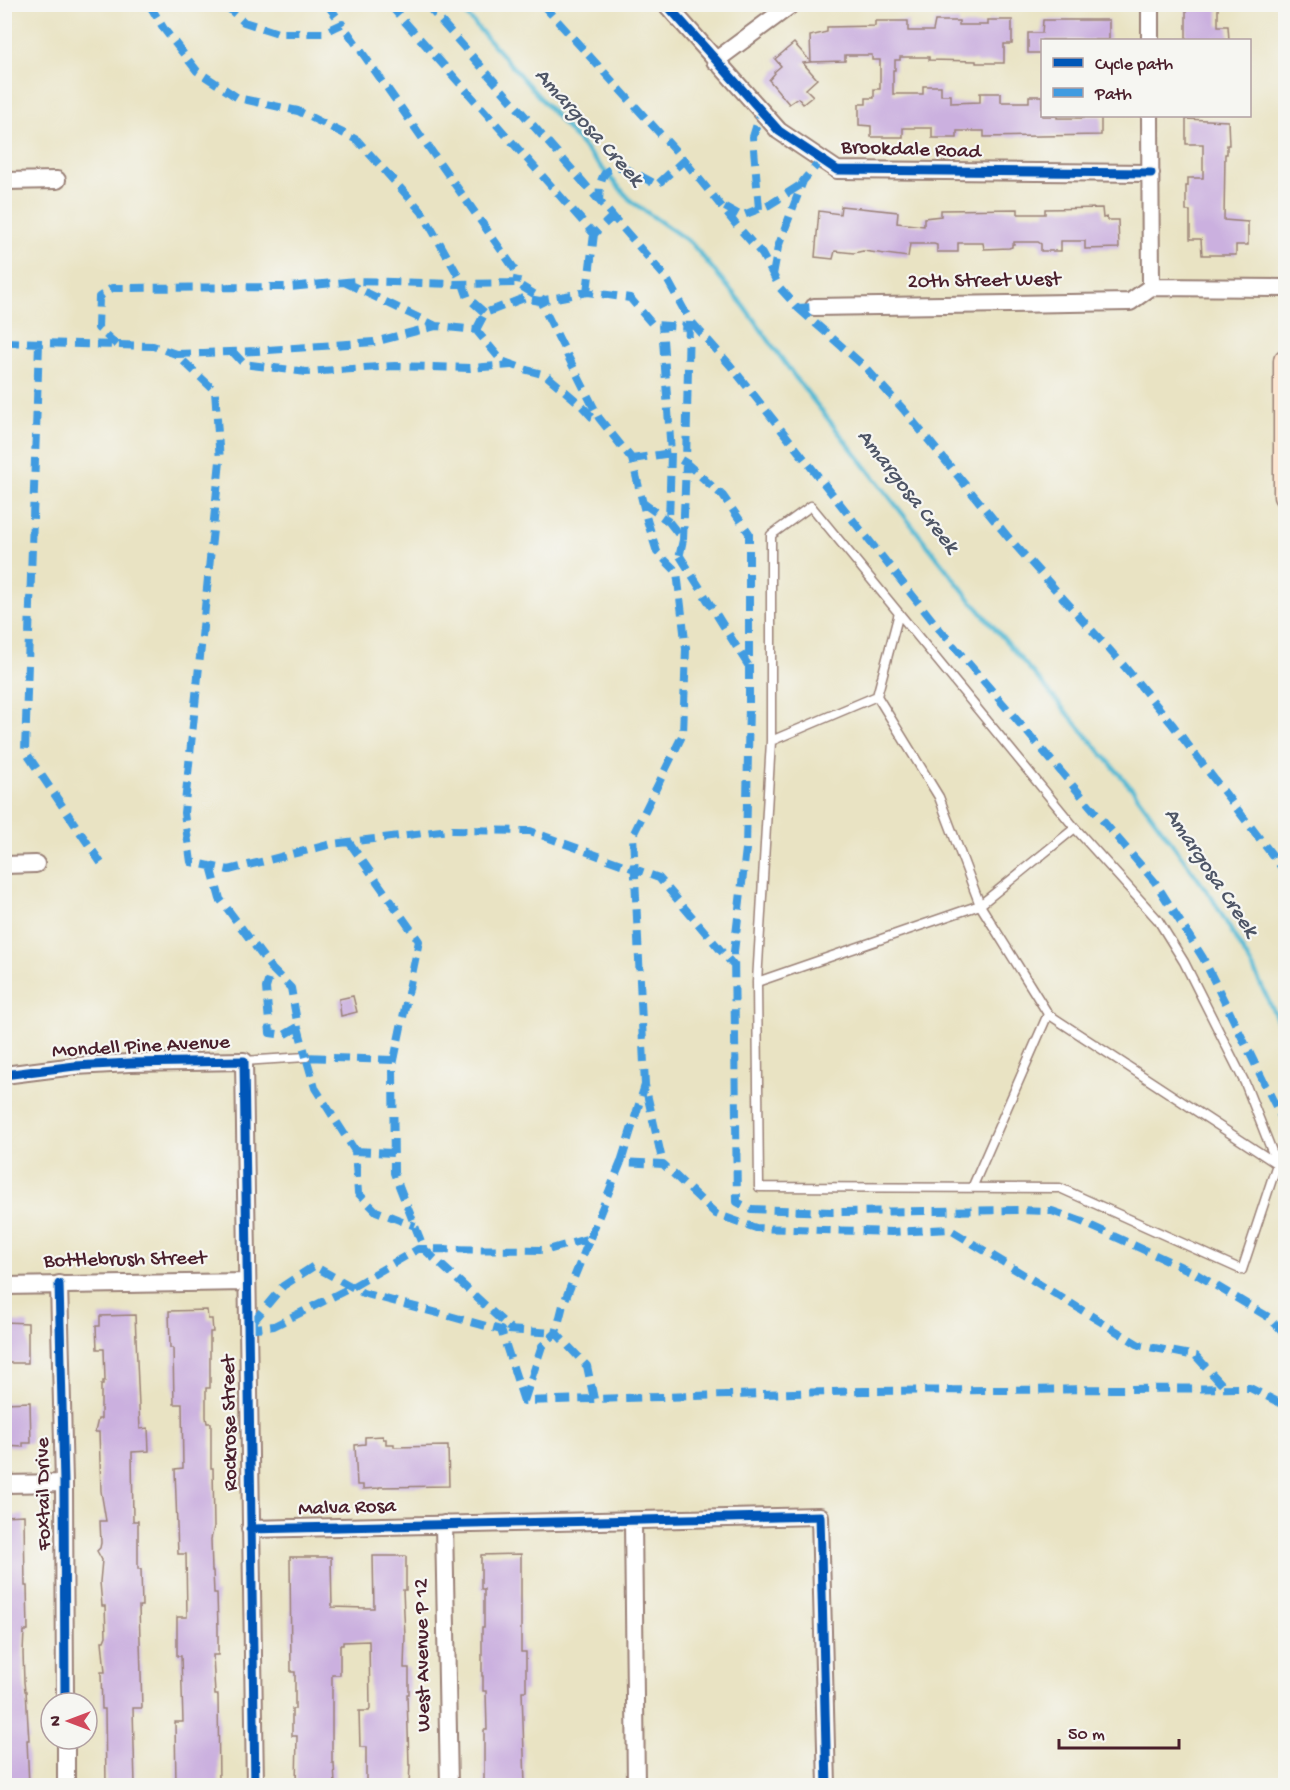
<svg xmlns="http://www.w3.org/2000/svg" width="1290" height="1790" viewBox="0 0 1290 1790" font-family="'Gochi Hand',sans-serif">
	<rect width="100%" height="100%" fill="#f6f6f2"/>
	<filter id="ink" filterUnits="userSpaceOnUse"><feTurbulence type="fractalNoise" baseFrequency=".0167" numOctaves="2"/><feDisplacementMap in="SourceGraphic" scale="12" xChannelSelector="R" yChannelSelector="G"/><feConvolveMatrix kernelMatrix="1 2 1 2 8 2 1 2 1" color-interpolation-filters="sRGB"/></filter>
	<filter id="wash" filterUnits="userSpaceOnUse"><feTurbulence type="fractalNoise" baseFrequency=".008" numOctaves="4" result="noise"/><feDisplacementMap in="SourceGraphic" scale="24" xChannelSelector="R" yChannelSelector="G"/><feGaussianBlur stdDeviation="1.35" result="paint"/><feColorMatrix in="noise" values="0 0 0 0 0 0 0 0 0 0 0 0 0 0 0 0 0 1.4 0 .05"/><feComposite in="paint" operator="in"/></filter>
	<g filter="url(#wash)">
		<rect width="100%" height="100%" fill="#e9e3c3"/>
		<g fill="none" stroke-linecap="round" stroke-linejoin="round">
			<path stroke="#56bad4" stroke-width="4.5" d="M457 4 632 202 691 243 744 306 795 377 969 598 1133 790 1212 898 1253 968 1286 1038"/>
		</g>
		<g id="blocks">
			<path fill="#cbb0df" d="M1186 4H1218V26H1228L1229 40H1186Z
				M988 20H1012V44H1004V63H976V61L929 60V57H900V60H895V70H893V94H923V86H941V95H951V103L980 102V93H1001V102H1029V96H1042V116H1057V118H1083V116H1101V135L984 137V131H957V138H932V128H903V137H871V126L859 125V104H866V98H874V89H880V60H872V55H845V61L811 62 810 36 827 32V27L875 26V21H908V31H933L935 21H959V25H988Z
				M1043 20H1109V40H1042V53H1028V33H1042Z
				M794 43 811 62 803 63 817 79 806 89 813 96 803 104 798 98 789 104 769 80 775 73 774 72 781 66 775 59Z
				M1186 119 1228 121 1229 145H1227V154H1225L1224 220 1248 222V245H1236V255H1202L1201 239H1190V211H1186V186H1188V178H1203V144H1186Z
				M841 206 898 212 897 223 924 226V218L941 216V210L1018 209V214H1045V209L1102 208 1103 218 1107 217V220H1118L1119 248 1085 249V241H1061V251H1041V244L1038 242H1014V244H1012V247L1009 248 984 249 983 243H958V252H937V245L934 244H910L908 257 863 251 854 253 835 251 833 259 815 257 819 211 840 214Z
				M353 996 357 1012 341 1016 339 999Z
				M207 1310 208 1319H212L213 1332H210V1388H206V1417L207 1423H211V1468H213L214 1527 211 1539 212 1571H213L214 1593H217L218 1628V1655H213L215 1695H218L219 1785H176L175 1722H183L181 1656H177V1617H187L186 1554H178L175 1469 183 1468 182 1404H174L173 1348H170L169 1311Z
				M135 1315 140 1429 148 1428 149 1451 132 1452 133 1521H138V1569H141L142 1606H139L142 1708H133L135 1785H106L105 1709H102L101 1672H105L102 1641H104L106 1636 105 1606H102L100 1582 102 1560 97 1551 100 1548 101 1543 100 1521H106L101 1491 99 1432H95L98 1419H101V1385H103V1381H105L104 1349H97L96 1326H100V1316Z
				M4 1322 28 1323V1363H4Z
				M30 1402 31 1443H23V1447L4 1446V1403Z
				M383 1436V1439H386V1444H394V1447L448 1446 449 1486 379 1487V1488L363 1489V1485H357L355 1445 365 1444V1437Z
				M24 1515 25 1586H27L28 1631H24L23 1653 24 1682 25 1691H26L28 1725 29 1740H27L29 1785H4V1516Z
				M521 1554V1652H526V1691H522L525 1785H484V1730H487L486 1691H483V1676H482V1627H484V1589H481V1555Z
				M373 1556H406V1590H403L405 1636 404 1668H409V1694H407L409 1765H410L409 1785H366V1747H360L359 1711H369L370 1709 369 1641 343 1642V1645H340V1675H332V1763H334L335 1785H296L297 1736H292V1709H295V1672H291L290 1557H331L332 1607 365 1608H374Z"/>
		</g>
	</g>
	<g filter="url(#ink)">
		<use href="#blocks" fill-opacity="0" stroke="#9a8177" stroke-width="1.5"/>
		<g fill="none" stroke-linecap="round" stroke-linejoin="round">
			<defs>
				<path id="lane" d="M771 741 757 982 759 1187 1060 1188 1242 1270 1277 1164 1048 1014 980 905 939 797 877 696
					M1075 828 1158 920 1184 962 1245 1083 1277 1164
					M757 982 980 905 1075 828 811 506 771 535V741L877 696 899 613
					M244 1061 306 1057
					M972 1188 1048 1014"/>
				<path id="street" d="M666 4 779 131 837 170 1151 173
					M1150 4V40
					M715 61 792 4
					M1150 116 1151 287
					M4 181 57 180
					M1151 287 1286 288
					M814 307 1130 302 1151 287
					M4 865 36 864
					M4 1075 75 1066 130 1063 244 1061 255 1786
					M59 1284 64 1483 65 1703
					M4 1286 246 1282
					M4 1484 64 1483
					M633 1521 636 1786
					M444 1524 449 1786
					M250 1529 820 1516 827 1786
					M66 1739V1786"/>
				<path id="secondary" d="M1286 361V496"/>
			</defs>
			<use href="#lane" stroke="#9a8177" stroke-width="11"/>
			<use href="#street" stroke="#9a8177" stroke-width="20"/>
			<use href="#secondary" stroke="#9a8177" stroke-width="27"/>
			<use href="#lane" stroke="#fff" stroke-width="8"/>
			<use href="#street" stroke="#fff" stroke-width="16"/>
			<use href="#secondary" stroke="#fce5d0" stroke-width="24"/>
			<path stroke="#409be1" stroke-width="8" stroke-dasharray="15 8" stroke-linecap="butt" d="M149 4 164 29 197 71 238 98 298 111 357 140 422 212 463 284 468 298 485 313
				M224 4 244 22 278 33H323L342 24 518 274 516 283
				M327 4 342 24
				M389 4 594 234 613 216
				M426 4 583 182 667 279 689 319
				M542 4 684 160 657 185C641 177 610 153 601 181 599 187 600 194 599 200
				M684 160 738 227 762 254 780 288 798 308 814 307
				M725 207 741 216 769 205 802 184
				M759 209 753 137 761 111
				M773 275 778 247 803 181 821 160
				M344 282 436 326
				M587 292 594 234
				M798 308 864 366 903 409 1008 537 1124 666 1172 724 1286 873
				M476 330 485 313 524 298 540 301
				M4 342 153 346 176 354 215 391 220 461 184 813 191 862 229 870 332 844 449 830 530 831 659 878 734 966
				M39 343 25 751 101 863
				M117 345 98 328 99 297 112 288 289 287 357 281 454 284 516 283 544 300
				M232 351 244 364 306 372 395 366 470 368 511 365
				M176 354 256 351 374 342 436 326 476 330 502 361 527 370 546 375 580 404 592 417 597 418
				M671 453 669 522 683 540 678 562
				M632 459 671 453 662 325
				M681 460 686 463 683 540
				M643 503 669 522
				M680 556 748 665
				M349 842 419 941 393 1065 394 1173 424 1249 513 1331
				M211 866 220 899 272 969
				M298 1027 284 1035 270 1033 266 988 272 969 291 988 298 1027 306 1057
				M394 1060 306 1057 315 1088 355 1151 358 1193 376 1211 415 1226
				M645 1085 633 835 683 734 686 649 677 572 657 552 647 520 632 459 599 418 540 301 587 292 630 298 653 325 689 327
				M1286 1127 1203 958 1155 882 940 630 730 365 689 319 686 463 723 496 749 533V705L746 849 734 952 737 1202 751 1209 832 1212 1018 1210 1052 1211 1080 1221 1193 1272 1270 1318 1286 1335
				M355 1151 394 1153
				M621 1162 645 1085 663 1164
				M590 1238 621 1162 663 1164 716 1214 756 1228 892 1232 949 1229 1139 1345 1196 1356 1226 1389
				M508 1330 556 1333
				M594 1399 587 1366 556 1333 563 1305 590 1238 548 1250 418 1249 352 1287 274 1326 247 1329 283 1286 314 1266 363 1293 501 1330 524 1401 864 1391 1250 1388 1286 1406
				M524 1401 542 1346 556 1333"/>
			<defs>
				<path id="cycleway" d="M666 4 779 131 837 170 1151 173
					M4 1075 75 1066 130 1063 244 1061 255 1786
					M59 1284 64 1483 65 1703
					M250 1529 820 1516 827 1786"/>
			</defs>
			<use href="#cycleway" stroke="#f6f6f2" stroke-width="13"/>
			<use href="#cycleway" stroke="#0057b8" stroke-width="9"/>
		</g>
	</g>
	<g text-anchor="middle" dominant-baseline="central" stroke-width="4.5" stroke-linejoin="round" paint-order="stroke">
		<g font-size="21" fill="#4a1f2b" stroke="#f6f6f2">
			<text transform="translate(911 151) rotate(2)">Brookdale Road</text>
			<text transform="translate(984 282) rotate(-1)">20th Street West</text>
			<text transform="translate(141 1048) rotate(-3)">Mondell Pine Avenue</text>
			<text transform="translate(125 1261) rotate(-1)">Bottlebrush Street</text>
			<text transform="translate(231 1423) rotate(-91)">Rockrose Street</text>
			<text transform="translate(45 1494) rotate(-91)">Foxtail Drive</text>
			<text transform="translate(347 1509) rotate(-2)">Malva Rosa</text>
			<text transform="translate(424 1655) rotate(-91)">West Avenue P 12</text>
		</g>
		<g font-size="22" font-style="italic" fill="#4e5566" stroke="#f6f6f2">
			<text transform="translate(588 128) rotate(48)">Amargosa Creek</text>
			<text transform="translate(907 492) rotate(52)">Amargosa Creek</text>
			<text transform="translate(1210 873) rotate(56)">Amargosa Creek</text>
		</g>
	</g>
	<rect width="1290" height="1790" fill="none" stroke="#f6f6f2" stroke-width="24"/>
	<rect x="1041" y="39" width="210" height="78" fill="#f6f6f2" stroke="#b1a0a2" stroke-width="1.5"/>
	<rect x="1053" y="58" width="30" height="9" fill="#0057b8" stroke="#b1a0a2" stroke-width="1.5"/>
	<text x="1095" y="69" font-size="18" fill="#4a1f2b">Cycle path</text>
	<rect x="1053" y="88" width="30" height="9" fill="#409be1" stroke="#b1a0a2" stroke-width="1.5"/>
	<text x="1095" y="99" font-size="18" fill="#4a1f2b">Path</text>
	<g transform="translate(69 1721) rotate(270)"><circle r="28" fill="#f6f6f2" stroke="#b1a0a2" stroke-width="1.5"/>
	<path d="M0-4.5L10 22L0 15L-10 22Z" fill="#d1495b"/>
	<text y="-9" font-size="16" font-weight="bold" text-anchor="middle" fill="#4a1f2b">N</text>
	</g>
	<path d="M1059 1739v9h120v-9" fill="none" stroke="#4a1f2b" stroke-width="3"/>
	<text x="1068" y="1739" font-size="18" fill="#4a1f2b" stroke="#f6f6f2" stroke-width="4.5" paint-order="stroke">50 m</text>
</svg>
